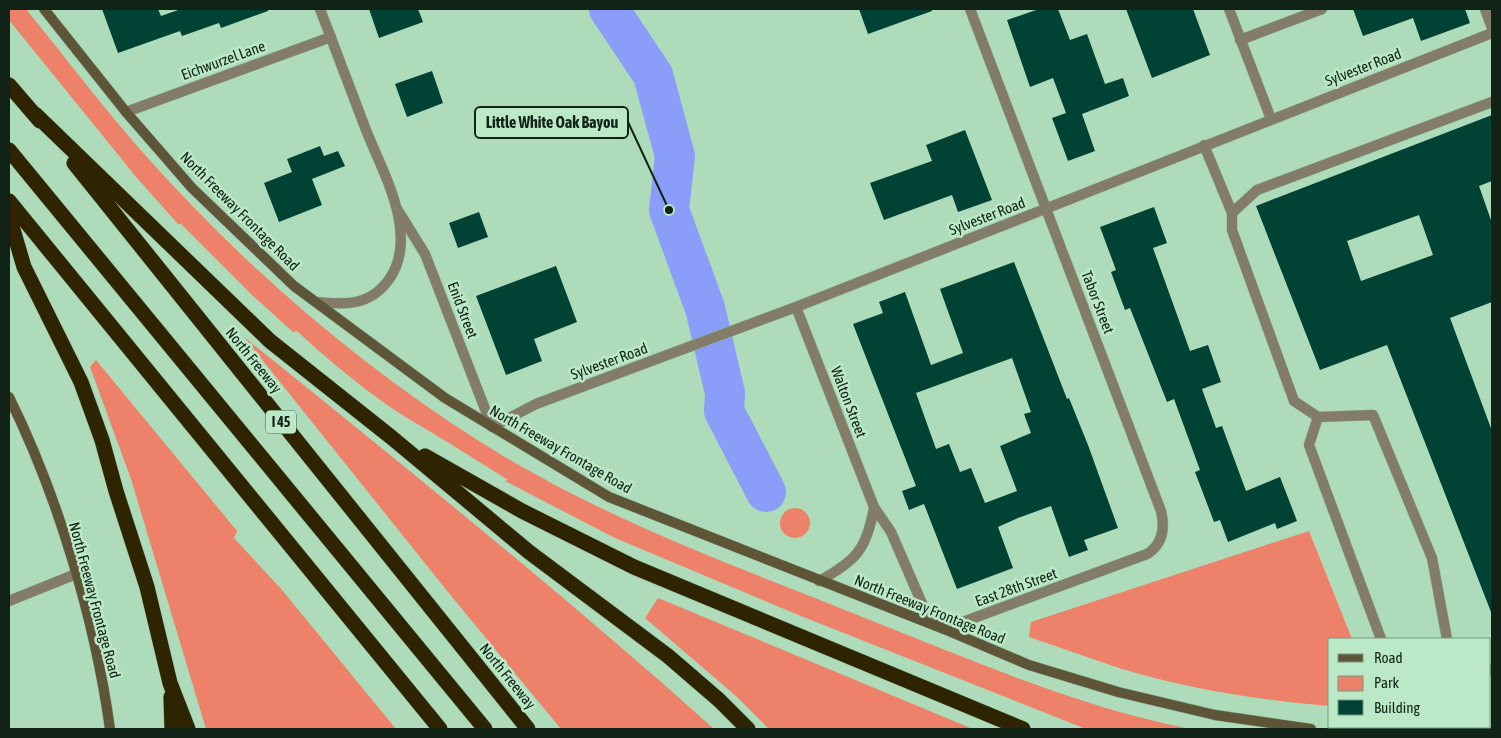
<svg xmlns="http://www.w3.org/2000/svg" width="1501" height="738" viewBox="0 0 1501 738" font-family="'Asap Condensed',sans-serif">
	<rect width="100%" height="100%" fill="#aedbba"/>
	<path fill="#ee816a" d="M9 9H26C66 58 104 109 146 156 244 266 357 364 482 443 601 518 735 566 865 618 972 660 1078 707 1191 729H1086L801 616 615 538 505 481 508 480C477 460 446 441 414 422 376 400 329 361 297 331L293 332 252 295 181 224H178L137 178 9 20Z
		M244 337C403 465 562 593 714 729H561L448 592Z
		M96 360 237 531 234 538 282 590 396 729H206L131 479 90 367Z
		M780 523a15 15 0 1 1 30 0a15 15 0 1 1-30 0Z
		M1309 531 1352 639H1330V706C1259 700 1187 689 1119 668 1089 658 1059 647 1029 637L1031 622Z
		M658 598 973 729H769L736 696 645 618Z"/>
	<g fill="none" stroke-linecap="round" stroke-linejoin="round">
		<path stroke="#8a9ef9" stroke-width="40" d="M609 9 653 75 675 156 669 210 705 308 725 393 724 411 766 492"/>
	</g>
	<path fill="#004335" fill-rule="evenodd" d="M102 9H158L161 16 181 9H268V11L221 28 219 23 182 36 180 31 118 53Z
		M369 9H418L423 22 379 38Z
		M859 9H932V11L868 34Z
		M1039 9H1058L1070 40 1087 34 1105 84 1123 78 1129 96 1082 114 1095 151 1068 161 1052 118 1066 113 1053 78 1030 87 1007 20Z
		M1126 9H1193L1210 55 1152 78Z
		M1353 9H1465L1470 23 1421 41 1413 18 1363 36Z
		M432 71 443 103 407 117 395 84Z
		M1492 115V181L1479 186 1492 223V302L1450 318 1492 431 1491 612 1387 345 1320 370 1256 206ZM1419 215 1433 255 1361 281 1347 241Z
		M965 130 992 200 958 212 952 195 884 220 870 183 932 161 926 145Z
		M320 146 324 156 338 151 345 166 312 179 322 205 279 222 264 183 292 172 287 159Z
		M1154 207 1167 243 1153 248 1190 351 1208 345 1221 382 1202 389 1216 428 1222 426 1246 491 1280 477 1297 521 1277 529 1275 523 1228 542 1220 520 1214 522 1195 472 1200 470 1174 399 1167 402 1130 308 1125 310 1111 272 1116 270 1100 227Z
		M479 212 488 237 458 248 449 223Z
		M1014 262 1067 399 1069 398 1088 445 1118 528 1084 540 1088 550 1069 557 1051 506 1018 518 998 527 1013 568 957 589 924 504 909 510 902 491 916 486 853 324 883 313 879 302 905 292 931 365 963 353 940 289ZM1012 358 1031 412 1024 414 1031 433 1000 446 1017 491 985 503 971 468 960 472 949 444 936 449 916 393Z
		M556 266 577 322 534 339 542 361 506 375 476 296Z"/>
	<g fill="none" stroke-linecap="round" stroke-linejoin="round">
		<defs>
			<path id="service" d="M1485 9 1492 28
				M1240 40 1322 9
				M1204 145 1232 213
				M1318 417 1309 445 1381 639
				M1447 639 1432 558 1373 415 1318 417 1294 401 1232 230V213L1257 190 1492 102
				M1490 669 1492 670
				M1472 727 1474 729
				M1404 729 1407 727"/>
			<path id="minor" d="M1229 9 1271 119
				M126 112 331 37
				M397 209 425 254 492 427 536 404 796 307 1492 33
				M316 302C346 305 371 306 390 278 419 234 383 173 366 130 351 90 335 49 320 9
				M796 307 874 507 891 532 924 608 944 629 1147 554C1163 544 1165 528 1161 511L970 9
				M819 581C856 561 867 549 874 507
				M9 601 76 574"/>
			<path id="secondary" d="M44 9 126 112 192 188 294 286 445 398 609 497 944 629 1029 665 1118 692 1215 715 1311 729
				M9 397C58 496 95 620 110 729"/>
			<path id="motorway" d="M9 85 40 121
				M35 114 270 341 391 437 529 552 668 656 719 700 748 729
				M9 150 485 729
				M74 163 528 729
				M9 201 440 729
				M9 216 24 267 81 382 102 440 116 491 147 587 170 683 188 729
				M425 456 522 511 634 567 1023 729
				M171 697 172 729"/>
		</defs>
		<use href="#service" stroke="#8fb699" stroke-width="11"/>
		<use href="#minor" stroke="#8fb699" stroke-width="11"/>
		<use href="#secondary" stroke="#8fb699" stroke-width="11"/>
		<use href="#motorway" stroke="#8fb699" stroke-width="16"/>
		<use href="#service" stroke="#827c69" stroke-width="10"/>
		<use href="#minor" stroke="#827c69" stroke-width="10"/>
		<use href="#secondary" stroke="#5e5539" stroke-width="10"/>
		<use href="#motorway" stroke="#2e2401" stroke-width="15"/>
	</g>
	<g text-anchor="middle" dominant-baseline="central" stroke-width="5" stroke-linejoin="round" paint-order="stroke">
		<rect fill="#bbe8c6" stroke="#445d4b" stroke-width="1" x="266" y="410.5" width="30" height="23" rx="4"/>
		<g font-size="14" font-weight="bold" fill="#112216">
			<text x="281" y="422">I 45</text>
		</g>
		<g font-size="15" fill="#112216" stroke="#bbe8c6">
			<text transform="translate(223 60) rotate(-20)">Eichwurzel Lane</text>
			<text transform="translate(1363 67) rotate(-21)">Sylvester Road</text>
			<text transform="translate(240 211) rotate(45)">North Freeway Frontage Road</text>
			<text transform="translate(987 216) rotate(-21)">Sylvester Road</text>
			<text transform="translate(1098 302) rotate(69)">Tabor Street</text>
			<text transform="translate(463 310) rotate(69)">Enid Street</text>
			<text transform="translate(254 360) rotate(51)">North Freeway</text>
			<text transform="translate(609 361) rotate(-20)">Sylvester Road</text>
			<text transform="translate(849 402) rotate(69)">Walton Street</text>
			<text transform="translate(561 449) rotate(30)">North Freeway Frontage Road</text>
			<text transform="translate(1016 587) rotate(-20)">East 28th Street</text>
			<text transform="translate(95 600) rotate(75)">North Freeway Frontage Road</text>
			<text transform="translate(930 609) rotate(22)">North Freeway Frontage Road</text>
			<text transform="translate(508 676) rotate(51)">North Freeway</text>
		</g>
	</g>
	<path fill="none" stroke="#112216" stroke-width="2" d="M669 210L628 122"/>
	<circle fill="#112216" stroke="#bbe8c6" stroke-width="2" cx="669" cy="210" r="5"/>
	<rect fill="#bbe8c6" stroke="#112216" stroke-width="2" x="475" y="107" width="153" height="31" rx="5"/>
	<g font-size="16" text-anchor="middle" font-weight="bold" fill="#112216">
		<text x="552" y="128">Little White Oak Bayou</text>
	</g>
	<rect width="1501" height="738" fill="none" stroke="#112216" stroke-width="20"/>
	<rect x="1328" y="638" width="162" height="90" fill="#bbe8c6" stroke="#779980"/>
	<rect x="1338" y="654" width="25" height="8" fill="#5e5539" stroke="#779980"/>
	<text x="1374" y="663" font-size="15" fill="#112216">Road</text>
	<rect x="1338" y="676" width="25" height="15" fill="#ee816a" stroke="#779980"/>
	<text x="1374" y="688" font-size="15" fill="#112216">Park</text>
	<rect x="1338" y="700" width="25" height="15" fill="#004335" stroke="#779980"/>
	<text x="1374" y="713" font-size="15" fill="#112216">Building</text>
</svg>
